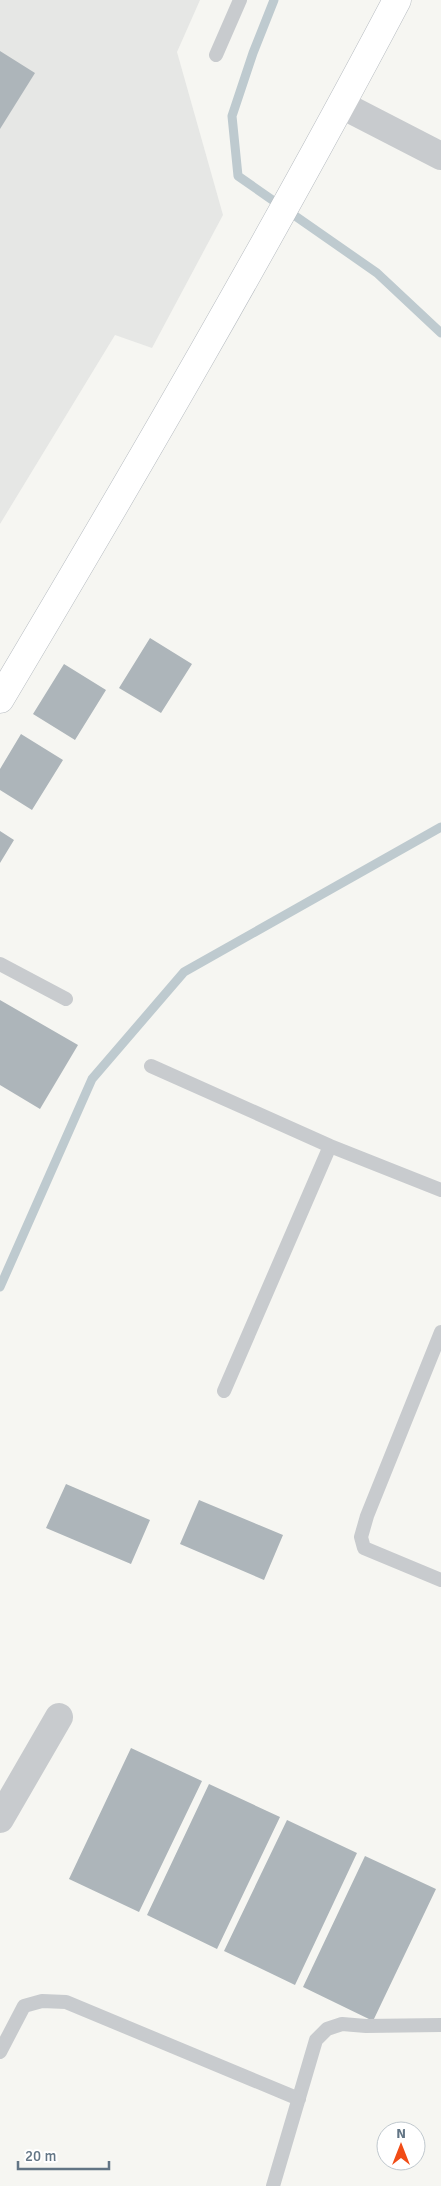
<svg xmlns="http://www.w3.org/2000/svg" width="441" height="2186" viewBox="0 0 441 2186" font-family="Signika,sans-serif">
	<rect width="100%" height="100%" fill="#f6f6f2"/>
	<path fill="#e6e7e5" d="M0 0H200L177 52 223 215 152 348 115 335 0 524Z"/>
	<g fill="none" stroke-linecap="round" stroke-linejoin="round">
		<path stroke="#becacf" stroke-width="9" d="M274 0 253 53 232 116 238 176 377 273 441 333
			M0 1287 92 1079 184 972 441 827"/>
	</g>
	<path fill="#adb5ba" d="M0 51 35 73 0 129Z
		M150 638 192 664 161 713 119 688Z
		M64 664 106 690 75 740 33 714Z
		M21 734 63 760 32 810 0 790V769Z
		M0 831 14 840 0 863Z
		M0 1000 78 1045 40 1109 0 1085Z
		M66 1484 150 1520 131 1564 46 1528Z
		M199 1500 283 1535 264 1580 180 1544Z
		M131 1748 202 1781 139 1912 69 1879Z
		M209 1784 280 1817 217 1949 147 1915Z
		M287 1820 357 1853 295 1985 224 1951Z
		M365 1856 436 1889 373 2021 303 1987Z"/>
	<g fill="none" stroke-linecap="round" stroke-linejoin="round">
		<defs>
			<path id="secondary" d="M0 699C137 469 272 237 397 0"/>
		</defs>
		<use href="#secondary" stroke="#b7bcc1" stroke-width="29"/>
		<path stroke="#c8cbce" stroke-width="14" d="M216 55 240 0
			M0 964 66 999
			M151 1066 330 1146 441 1190
			M441 1332 367 1516 361 1537 364 1548 441 1580
			M224 1391 330 1146
			M0 2052 24 2006 42 2001 66 2002 299 2099
			M273 2186 316 2040 327 2029 342 2024 366 2026 441 2025"/>
		<path stroke="#c8cbce" stroke-width="28" d="M342 105 441 156
			M0 1819 59 1717"/>
		<use href="#secondary" stroke="#fff" stroke-width="28"/>
	</g>
	<g transform="translate(401 2146)"><circle r="24" fill="#ffffff" stroke="#c0c8ce"/>
	<path d="M0-4L9 19L0 12L-9 19Z" fill="#f14c16"/>
	<text y="-8" font-size="14" font-weight="bold" text-anchor="middle" fill="#627585">N</text>
	</g>
	<path d="M18 2161v8h91v-8" fill="none" stroke="#627585" stroke-width="2.5"/>
	<text x="25" y="2161" font-size="15" fill="#627585" stroke="#ffffff" stroke-width="4" paint-order="stroke">20 m</text>
</svg>
